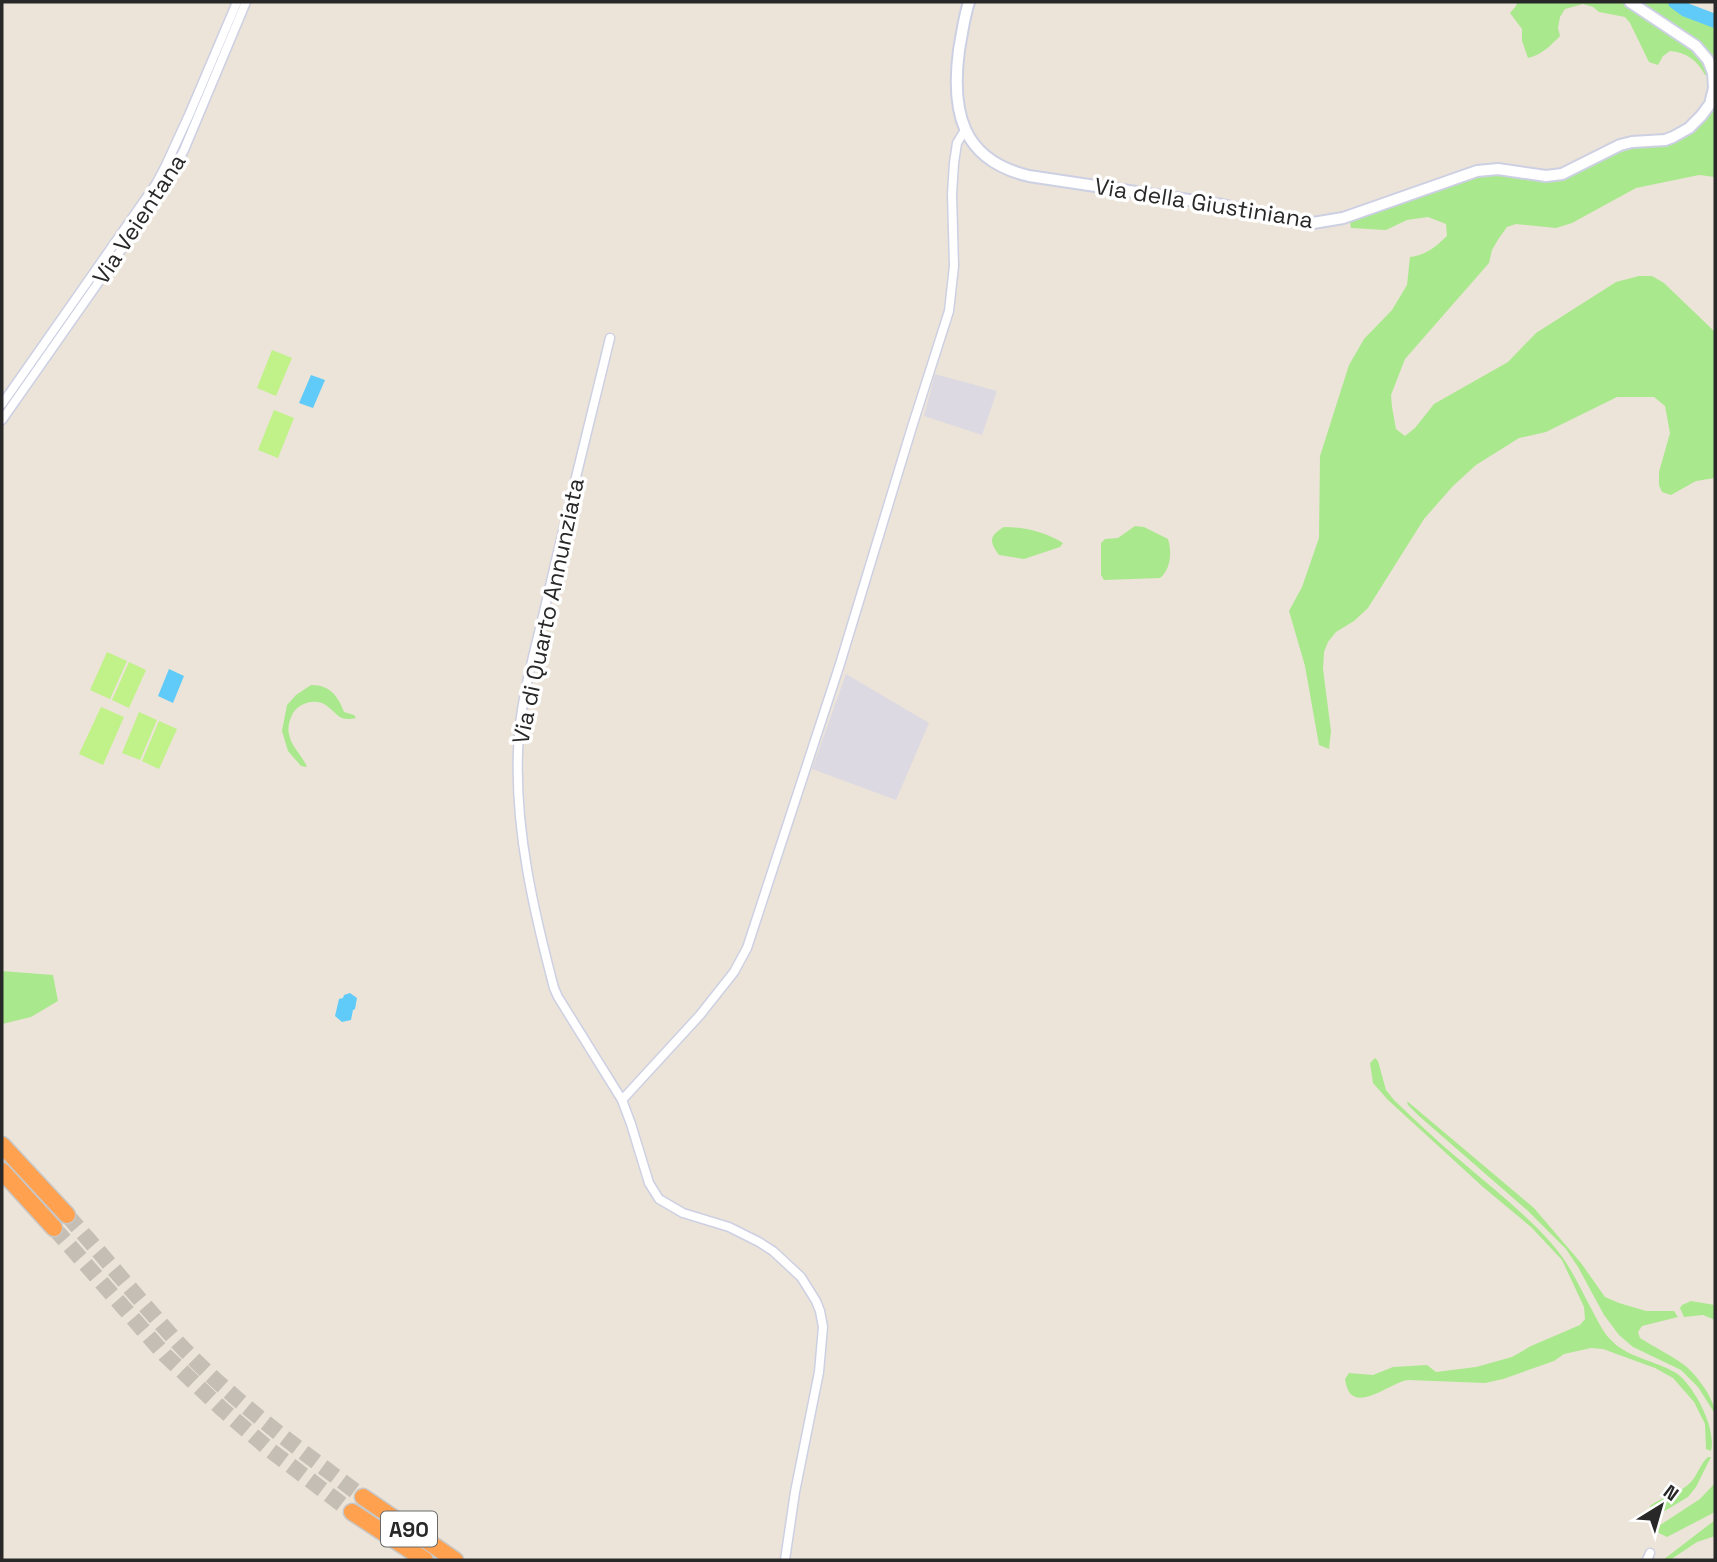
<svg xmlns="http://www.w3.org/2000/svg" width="1717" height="1562" viewBox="0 0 1717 1562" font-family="'Space Grotesk',sans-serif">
	<rect width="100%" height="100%" fill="#ece4d8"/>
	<path fill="#dcd9e3" d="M935 374 997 391 982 435 924 416Z
		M846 674 929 723 896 800 812 769Z"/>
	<path fill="#aae88e" d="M1517 2H1626L1701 52 1709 75H1705C1698 61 1686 52 1670 51L1663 56 1658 65 1649 62 1630 23 1625 17 1599 12 1593 7 1583 4 1565 9 1560 17 1558 28 1560 36C1551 45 1542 55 1528 58L1522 41V29L1510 13 1516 6Z
		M1637 2H1669L1681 12 1694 14 1702 13 1715 18V57L1688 36Z
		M1715 105V177L1699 175 1636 188 1572 223 1556 228 1516 224 1507 227 1499 238 1492 250 1489 263 1405 359 1391 395 1392 407 1396 429 1405 436 1415 428 1434 404 1508 362 1536 333 1616 282 1639 276H1652L1664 283 1715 332V478L1696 481 1671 495 1662 492 1659 485V472L1670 433 1665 406 1654 397H1617L1546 432 1519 438 1476 465 1453 486 1424 519 1368 608 1354 621 1336 632 1328 642 1324 652 1323 669 1331 731 1329 749 1319 745 1305 666 1289 611 1302 587 1319 538 1320 456 1349 365 1364 339 1392 310 1407 285 1410 257C1428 254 1434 248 1447 236L1446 224 1428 217 1407 220 1386 230 1351 228 1350 222 1482 174 1508 173 1543 181 1560 180 1621 152 1635 148 1661 145 1681 140 1695 132 1709 115Z
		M1135 526 1144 527 1168 539C1172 552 1171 569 1160 578L1104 580 1101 575V543L1105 539 1118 538Z
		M1004 527C1024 527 1045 532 1063 543L1060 547 1024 559 999 555C989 541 989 536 1004 527Z
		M311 685C330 685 338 696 344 712L354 715 356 718C339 722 338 714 327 706 317 698 300 702 293 713 290 719 287 727 289 734 291 747 303 756 307 767L301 766 288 751 282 731 287 705 296 695Z
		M2 971 53 975 58 1001 31 1017 2 1024Z
		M1375 1058 1378 1061 1386 1090 1394 1100C1416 1121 1438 1142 1461 1161 1492 1188 1525 1213 1552 1244 1570 1264 1580 1288 1593 1312 1598 1321 1603 1332 1610 1339 1627 1358 1655 1360 1676 1373 1694 1385 1717 1429 1711 1451L1706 1449 1705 1424 1694 1402 1673 1378 1655 1368 1603 1349 1591 1348 1564 1354 1554 1361 1503 1379 1485 1383 1408 1380C1388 1383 1350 1419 1345 1379L1349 1373 1373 1375 1393 1367 1427 1365 1436 1372 1476 1367 1512 1357 1531 1346 1580 1325 1585 1319 1584 1307 1562 1260 1531 1227 1483 1187 1388 1100 1373 1083 1370 1063Z
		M1407 1101 1534 1208 1581 1263 1605 1297 1619 1303 1646 1311H1674L1678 1317 1642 1326 1638 1332 1640 1338C1654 1347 1669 1354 1683 1364 1695 1373 1715 1398 1715 1414L1698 1387 1681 1370 1633 1347 1619 1335 1604 1315 1578 1267 1566 1249 1527 1210 1419 1116 1408 1105Z
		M1691 1301 1715 1305V1320L1703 1315 1684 1317 1680 1308 1682 1305Z
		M1708 1457H1711L1696 1487 1688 1497 1663 1512 1656 1513 1651 1510 1650 1506C1663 1496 1681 1493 1691 1482 1698 1474 1700 1464 1708 1457Z
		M1715 1483V1512L1667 1537 1659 1533 1657 1527 1700 1499Z
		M1715 1520V1536L1697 1542 1670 1560H1663Z"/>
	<path fill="#c1f189" d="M272 350 292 358 276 396 257 388Z
		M274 410 294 418 278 458 258 450Z
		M107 652 127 661 110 699 90 690Z
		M129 662 146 670 129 708 112 700Z
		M101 707 124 717 103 765 79 754Z
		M139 712 157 720 140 760 122 753Z
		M159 721 177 729 159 769 142 761Z"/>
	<path fill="#60cbf9" d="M311 375 325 380 313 408 299 403Z
		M169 669 184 676 173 703 158 696Z
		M350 993 357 998 355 1009 353 1010 351 1020 342 1022 335 1016 339 999 343 998 344 995Z"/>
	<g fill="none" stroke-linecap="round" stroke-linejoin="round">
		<path stroke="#60cbf9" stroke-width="14" d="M1675 2 1686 10 1715 21"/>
		<path stroke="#c5beb5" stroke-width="16" stroke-dasharray="16 8" stroke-linecap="butt" d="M67 1215C105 1258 141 1302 179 1344 234 1402 299 1449 363 1497
			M54 1228 165 1355 222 1409 270 1450 352 1512"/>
		<defs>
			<path id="minor" d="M610 338C588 429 565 520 544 612 533 658 519 705 518 752 515 831 534 912 554 988L558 997 622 1100 631 1124 649 1183 659 1199 683 1213 729 1227 759 1242 773 1251 801 1277 816 1301 820 1311 823 1327 819 1372 795 1492 785 1560
				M2 404 156 184 166 165 189 115 237 2
				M2 420 163 190 184 150 246 2
				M622 1100 700 1015 734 972 747 948 840 664 912 427 949 311 954 266 952 194 954 163 957 143 965 130
				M1647 1560 1650 1553"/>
			<path id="tertiary" d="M969 2C964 17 962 34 959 50 951 111 961 160 1029 176L1222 205 1295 221 1313 223 1343 218 1477 171 1498 169 1546 176 1562 174 1620 145 1632 142 1665 140 1673 137 1689 128 1701 116 1710 104 1714 88 1713 73 1708 60 1696 46 1630 2"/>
			<path id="motorway" d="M2 1145 67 1215
				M2 1171 54 1228
				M363 1497 455 1560
				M352 1512 425 1560"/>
		</defs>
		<use href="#minor" stroke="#cdd0e3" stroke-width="11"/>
		<use href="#tertiary" stroke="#cdd0e3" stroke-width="14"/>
		<use href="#motorway" stroke="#c7c7c7" stroke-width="19"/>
		<use href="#minor" stroke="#fff" stroke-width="8"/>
		<use href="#tertiary" stroke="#fff" stroke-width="10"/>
		<use href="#motorway" stroke="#ffa14f" stroke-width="16"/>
	</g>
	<g text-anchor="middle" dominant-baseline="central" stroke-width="7" stroke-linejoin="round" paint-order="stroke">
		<rect fill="#fff" stroke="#686868" stroke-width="2" x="381" y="1511.5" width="56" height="35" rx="5"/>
		<g font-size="21" font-weight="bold" fill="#282828">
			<text x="409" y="1529">A90</text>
		</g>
		<g font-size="23" fill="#282828" stroke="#fff">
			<text transform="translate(1204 203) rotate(9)">Via della Giustiniana</text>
			<text transform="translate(139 219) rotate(-57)">Via Veientana</text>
			<text transform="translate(548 611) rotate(-78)">Via di Quarto Annunziata</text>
		</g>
	</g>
	<rect width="1717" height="1562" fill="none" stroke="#282828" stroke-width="7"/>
	<g transform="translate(1661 1506) rotate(37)" stroke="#ffffff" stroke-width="5" paint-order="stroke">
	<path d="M0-5L12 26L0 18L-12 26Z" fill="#282828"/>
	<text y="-10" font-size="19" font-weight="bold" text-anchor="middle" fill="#282828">N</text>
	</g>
</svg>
